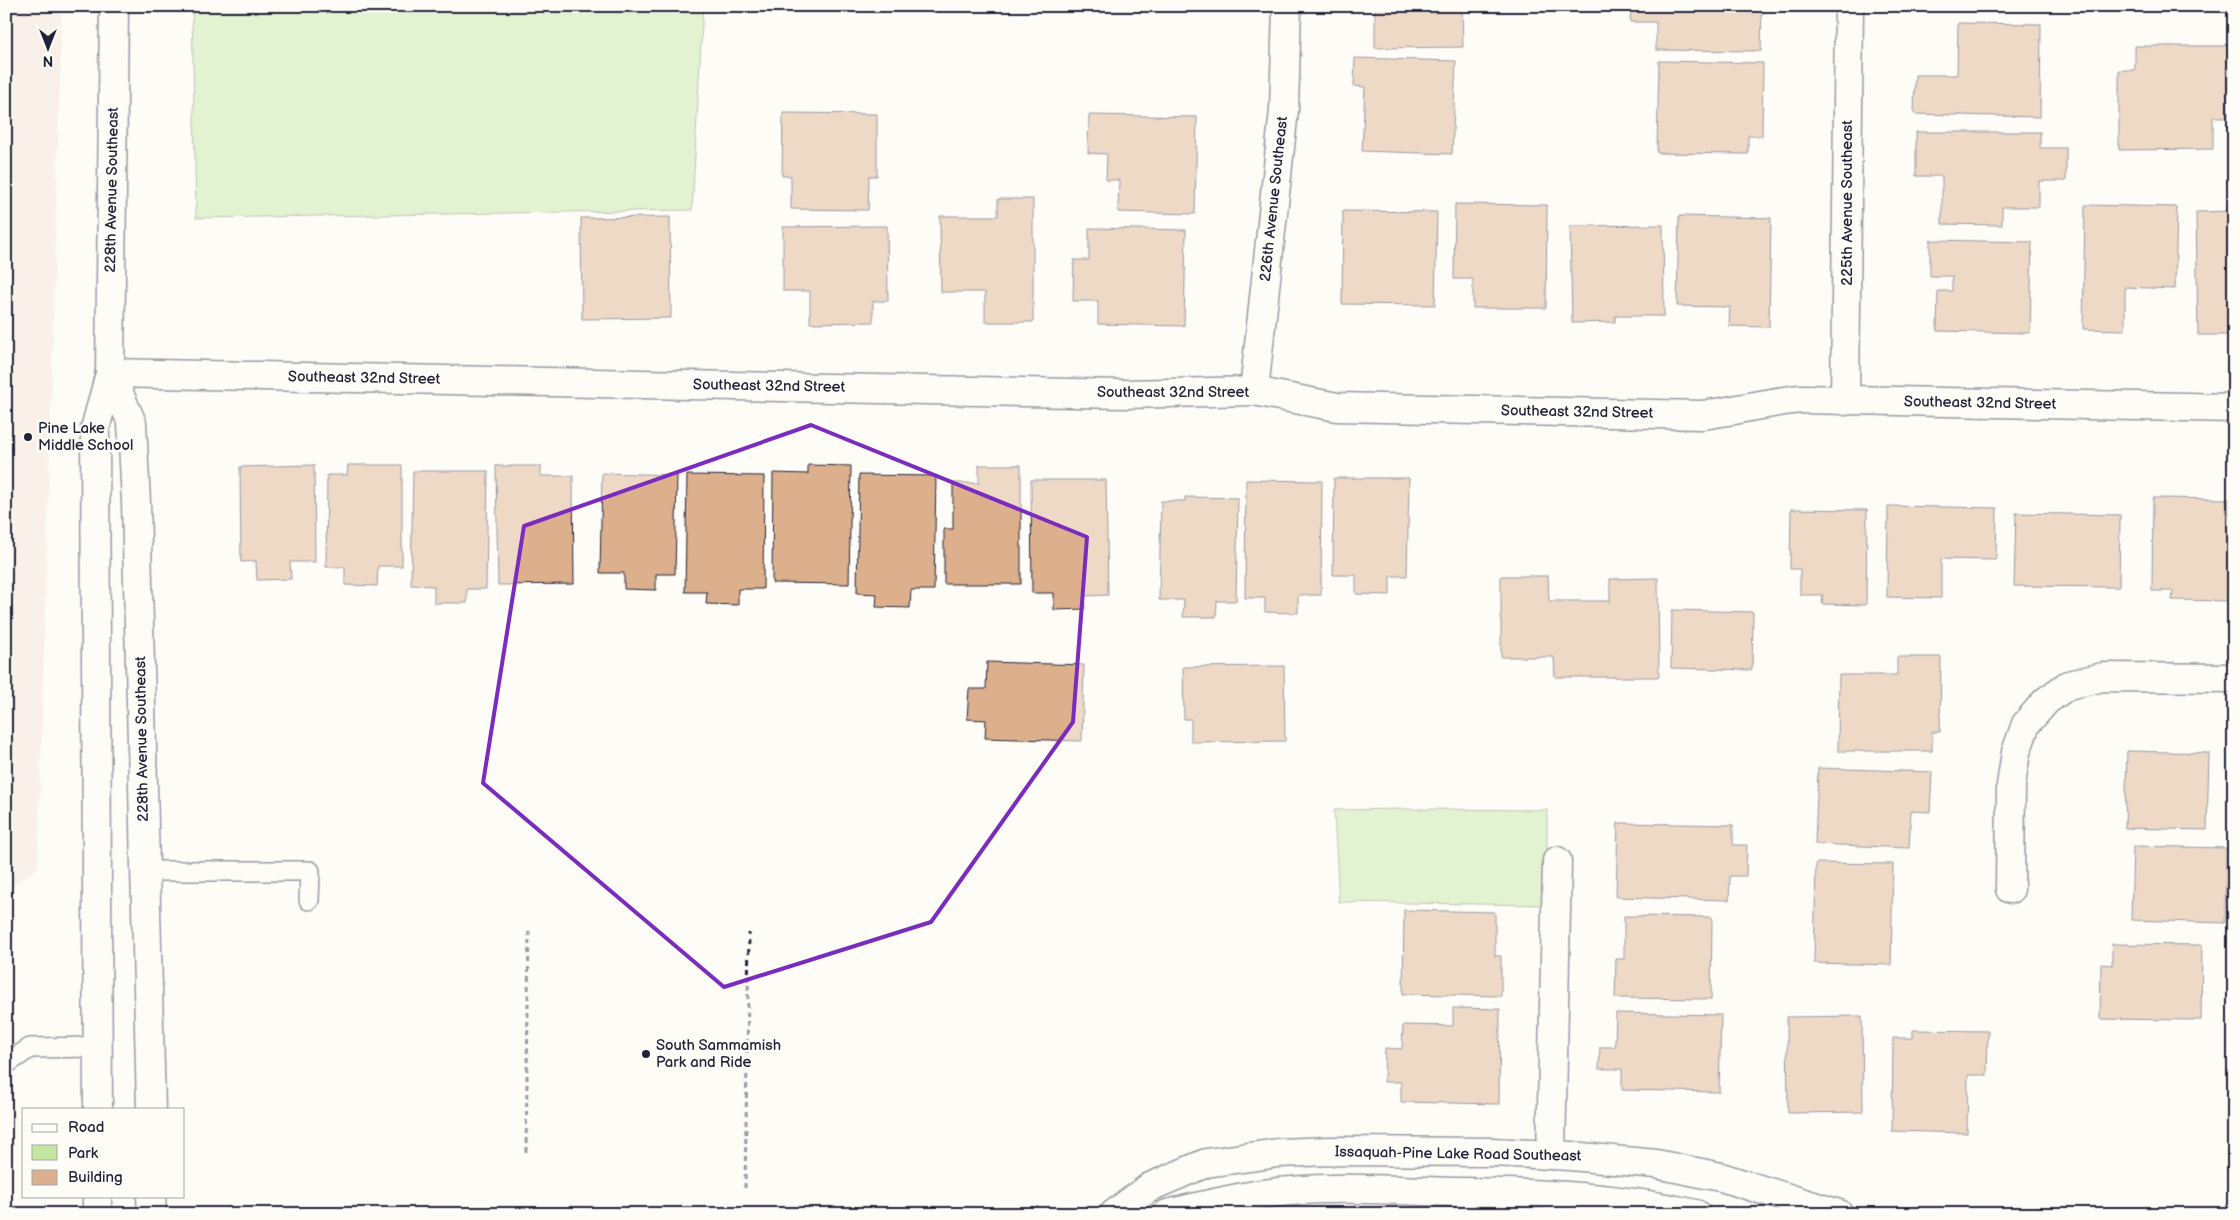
<svg xmlns="http://www.w3.org/2000/svg" width="2240" height="1220" viewBox="0 0 2240 1220" font-family="'Balsamiq Sans',sans-serif">
	<rect width="100%" height="100%" fill="#fdfcf7"/>
	<filter id="ink" filterUnits="userSpaceOnUse"><feTurbulence type="fractalNoise" baseFrequency=".02" numOctaves="2"/><feDisplacementMap in="SourceGraphic" scale="10" xChannelSelector="R" yChannelSelector="G"/><feConvolveMatrix kernelMatrix="1 2 1 2 8 2 1 2 1" color-interpolation-filters="sRGB"/></filter>
	<g filter="url(#ink)">
		<path fill="#f3e5d7" d="M6 6H62L38 868 6 890Z"/>
		<path fill="#c3e7a0" stroke="#72846e" d="M192 6H703L692 210 196 218Z
			M1413 809 1547 810V905L1339 902 1334 810Z"/>
		<path fill="#dcb08d" stroke="#22223b" d="M851 6H866L856 13Z
			M1080 6H1159V11L1080 9Z
			M1375 6H1462L1463 47 1375 48Z
			M1631 6H1762L1761 51 1656 50V22H1630Z
			M1958 23 2041 24 2040 117 1914 114 1915 75H1957Z
			M2135 46H2228V63H2234V93H2227L2228 117H2213V149L2119 150V70H2135Z
			M1355 58 1456 61 1452 154 1362 151 1365 87 1354 86Z
			M1659 61 1763 63 1762 136H1748V154L1657 153Z
			M783 113 877 114V176H869L868 210 791 209V176H782Z
			M1089 115 1197 117 1195 214 1118 212 1119 180H1106L1107 154 1088 153Z
			M1916 132H2040V148H2066V181H2039V207H2002V225L1942 224V176H1916Z
			M998 199H1033V322H985V292H941L940 216H998Z
			M1455 204 1547 205 1546 308H1473V279H1454Z
			M2085 205 2177 207 2175 289 2125 287V330L2083 329Z
			M1343 211 1437 212 1435 305 1342 304Z
			M2234 211V335H2198L2196 212Z
			M1679 216 1771 218 1769 327 1729 326 1730 307 1677 306Z
			M670 217 671 318 582 319 581 218Z
			M1663 225 1664 316H1615V322L1572 323 1570 226Z
			M887 226 888 301H873V322L810 323V291H783V227Z
			M1089 228 1186 230 1184 326 1098 324V301H1073L1074 260H1089Z
			M1930 240 2032 242 2030 333 1937 331 1938 291H1952V276H1930Z
			M314 465 315 562H290L291 579 257 580 256 561 241 562 240 467Z
			M348 465H402V566H378L377 586 345 585V567H326L327 475H347Z
			M808 465 851 466 849 584 772 583 773 473 808 474Z
			M979 465H1021V584H944V529H953V483H979Z
			M496 466H541V476H573L574 584 498 585Z
			M413 471H488L486 589H467V603H434V586L411 585Z
			M602 473 677 475 675 574H656V590L624 589V573H600Z
			M687 475 764 476 763 589H738V605L706 604 707 592H685Z
			M859 475 936 476 934 590H911L910 608 876 607 877 594 857 593Z
			M1334 478H1409L1407 576H1390V595L1356 594V575H1333Z
			M1031 480H1106L1108 595 1085 596V609L1054 610V593H1032Z
			M1246 480 1322 481 1321 595H1298V613L1265 612V598H1245Z
			M1185 497 1238 498 1236 601H1217L1216 617H1183L1184 600H1159L1161 501H1185Z
			M2153 498 2229 499V514H2234V534H2229V556H2234V601L2172 600 2173 591H2152Z
			M1888 506 1997 508 1996 560 1941 559V598L1887 597Z
			M1791 509 1867 510 1866 605 1822 604 1823 595H1800V569H1790Z
			M2016 513 2120 515 2119 587 2014 586Z
			M1501 576H1548L1549 601H1610V579L1658 578 1659 677H1555L1554 657H1501Z
			M1672 610 1753 612 1752 670 1671 668Z
			M1897 657H1941L1940 732H1932V751H1838L1839 675H1897Z
			M987 662 1084 665 1082 741 985 738 986 720 967 719 969 689H986Z
			M1284 666 1285 741 1191 742V719H1184L1183 667Z
			M2127 751 2209 753 2207 830 2125 828Z
			M1818 768 1932 772 1930 812 1911 811 1909 848 1815 844Z
			M1618 823 1733 825V845H1747L1746 876H1730L1729 900 1616 897Z
			M2133 846 2226 848 2225 923 2131 920Z
			M1816 863 1893 864 1891 965 1814 963Z
			M1404 910 1495 912V956H1501V996L1403 994Z
			M1624 916 1712 917 1711 999 1615 998 1616 959H1624Z
			M2112 944 2202 945 2201 1020 2100 1019 2101 964 2112 965Z
			M1453 1008 1500 1009 1499 1104 1401 1102V1082H1384L1385 1048 1402 1049 1403 1025 1453 1026Z
			M1616 1013 1721 1015 1719 1092 1622 1090V1069H1599L1600 1047H1615Z
			M1862 1016 1863 1112 1788 1113 1787 1017Z
			M1913 1030 1988 1031 1987 1075H1968L1967 1133 1892 1131 1893 1038H1913Z"/>
		<g fill="none" stroke-linecap="round" stroke-linejoin="round">
			<defs>
				<path id="service" d="M145 871H310L309 900
					M6 1064 30 1048 98 1047"/>
				<path id="minor" d="M110 373 1124 394 1254 391 1337 407 1701 415C1735 411 1767 402 1801 399L2234 408
					M1254 391 1284 110 1287 6
					M1845 401 1849 6
					M2010 889 2011 785 2016 752 2026 724 2046 701 2068 685 2103 677 2234 678
					M1551 1155 1557 861"/>
				<path id="tertiary" d="M1114 1214 1150 1187 1206 1163 1278 1153 1330 1151 1491 1152 1571 1156 1656 1164 1721 1177 1839 1214
					M1167 1214C1208 1204 1249 1194 1291 1191 1346 1186 1403 1191 1458 1192 1538 1193 1617 1196 1696 1214"/>
				<path id="secondary" d="M110 373 132 423 136 502 151 1109
					M98 1109 95 429 110 373 114 6
					M151 1196 152 1214
					M97 1214V1196"/>
			</defs>
			<use href="#service" stroke="#22223b" stroke-width="22"/>
			<use href="#minor" stroke="#22223b" stroke-width="31"/>
			<use href="#tertiary" stroke="#22223b" stroke-width="31"/>
			<use href="#secondary" stroke="#22223b" stroke-width="31"/>
			<path stroke="#22223b" stroke-width="3" stroke-dasharray="5 4" stroke-linecap="butt" d="M526 1152 529 930
				M745 1188 749 933"/>
			<use href="#service" stroke="#fdfcf7" stroke-width="19"/>
			<use href="#minor" stroke="#fdfcf7" stroke-width="28"/>
			<use href="#tertiary" stroke="#fdfcf7" stroke-width="28"/>
			<use href="#secondary" stroke="#fdfcf7" stroke-width="28"/>
		</g>
	</g>
	<path d="M0 0H2240V1220H0ZM811 425 1087 537 1073 722 931 922 724 987 483 783 524 526Z" fill="#fdfcf7" fill-opacity=".55" fill-rule="evenodd"/>
	<path fill="none" stroke="#7b2cbf" stroke-width="4" stroke-linejoin="round" d="M811 425 1087 537 1073 722 931 922 724 987 483 783 524 526Z"/>
	<g fill="#22223b" stroke="#fdfcf7" stroke-width="2">
		<circle cx="28" cy="437" r="5"/>
		<circle cx="646" cy="1054" r="5"/>
	</g>
	<g text-anchor="middle" dominant-baseline="central" stroke-width="5" stroke-linejoin="round" paint-order="stroke">
		<g font-size="15" fill="#22223b" stroke="#fdfcf7">
			<text transform="translate(112 190) rotate(-89)">228th Avenue Southeast</text>
			<text transform="translate(1274 199) rotate(-84)">226th Avenue Southeast</text>
			<text transform="translate(1847 203) rotate(-90)">225th Avenue Southeast</text>
			<text transform="translate(364 378) rotate(1)">Southeast 32nd Street</text>
			<text transform="translate(769 386) rotate(1)">Southeast 32nd Street</text>
			<text x="1173" y="392">Southeast 32nd Street</text>
			<text transform="translate(1980 403) rotate(1)">Southeast 32nd Street</text>
			<text transform="translate(1577 412) rotate(1)">Southeast 32nd Street</text>
			<text transform="translate(142 739) rotate(-91)">228th Avenue Southeast</text>
			<text transform="translate(1458 1154) rotate(1)">Issaquah-Pine Lake Road Southeast</text>
		</g>
		<g font-size="15" fill="#22223b" stroke="#fdfcf7" text-anchor="start">
			<text x="38" y="428">Pine Lake<tspan x="38" dy="17">Middle School</tspan></text>
			<text x="656" y="1045">South Sammamish<tspan x="656" dy="17">Park and Ride</tspan></text>
		</g>
	</g>
	<rect width="2240" height="1220" fill="none" stroke="#fdfcf7" stroke-width="25"/>
	<rect x="12" y="12" width="2215" height="1195" fill="none" stroke="#22223b" stroke-width="2" filter="url(#ink)"/>
	<rect x="22" y="1108" width="162" height="90" fill="#fdfcf7" stroke="#a5a5ac"/>
	<rect x="32" y="1124" width="25" height="8" fill="#fdfcf7" stroke="#a5a5ac"/>
	<text x="68" y="1132" font-size="15" fill="#22223b">Road</text>
	<rect x="32" y="1145" width="25" height="15" fill="#c3e7a0" stroke="#a5a5ac"/>
	<text x="68" y="1158" font-size="15" fill="#22223b">Park</text>
	<rect x="32" y="1170" width="25" height="15" fill="#dcb08d" stroke="#a5a5ac"/>
	<text x="68" y="1182" font-size="15" fill="#22223b">Building</text>
	<g transform="translate(48 48) rotate(180)" stroke="#fdfcf7" stroke-width="4" paint-order="stroke">
	<path d="M0-4L9 19L0 12L-9 19Z" fill="#22223b"/>
	<text y="-8" font-size="14" font-weight="bold" text-anchor="middle" fill="#22223b">N</text>
	</g>
</svg>
